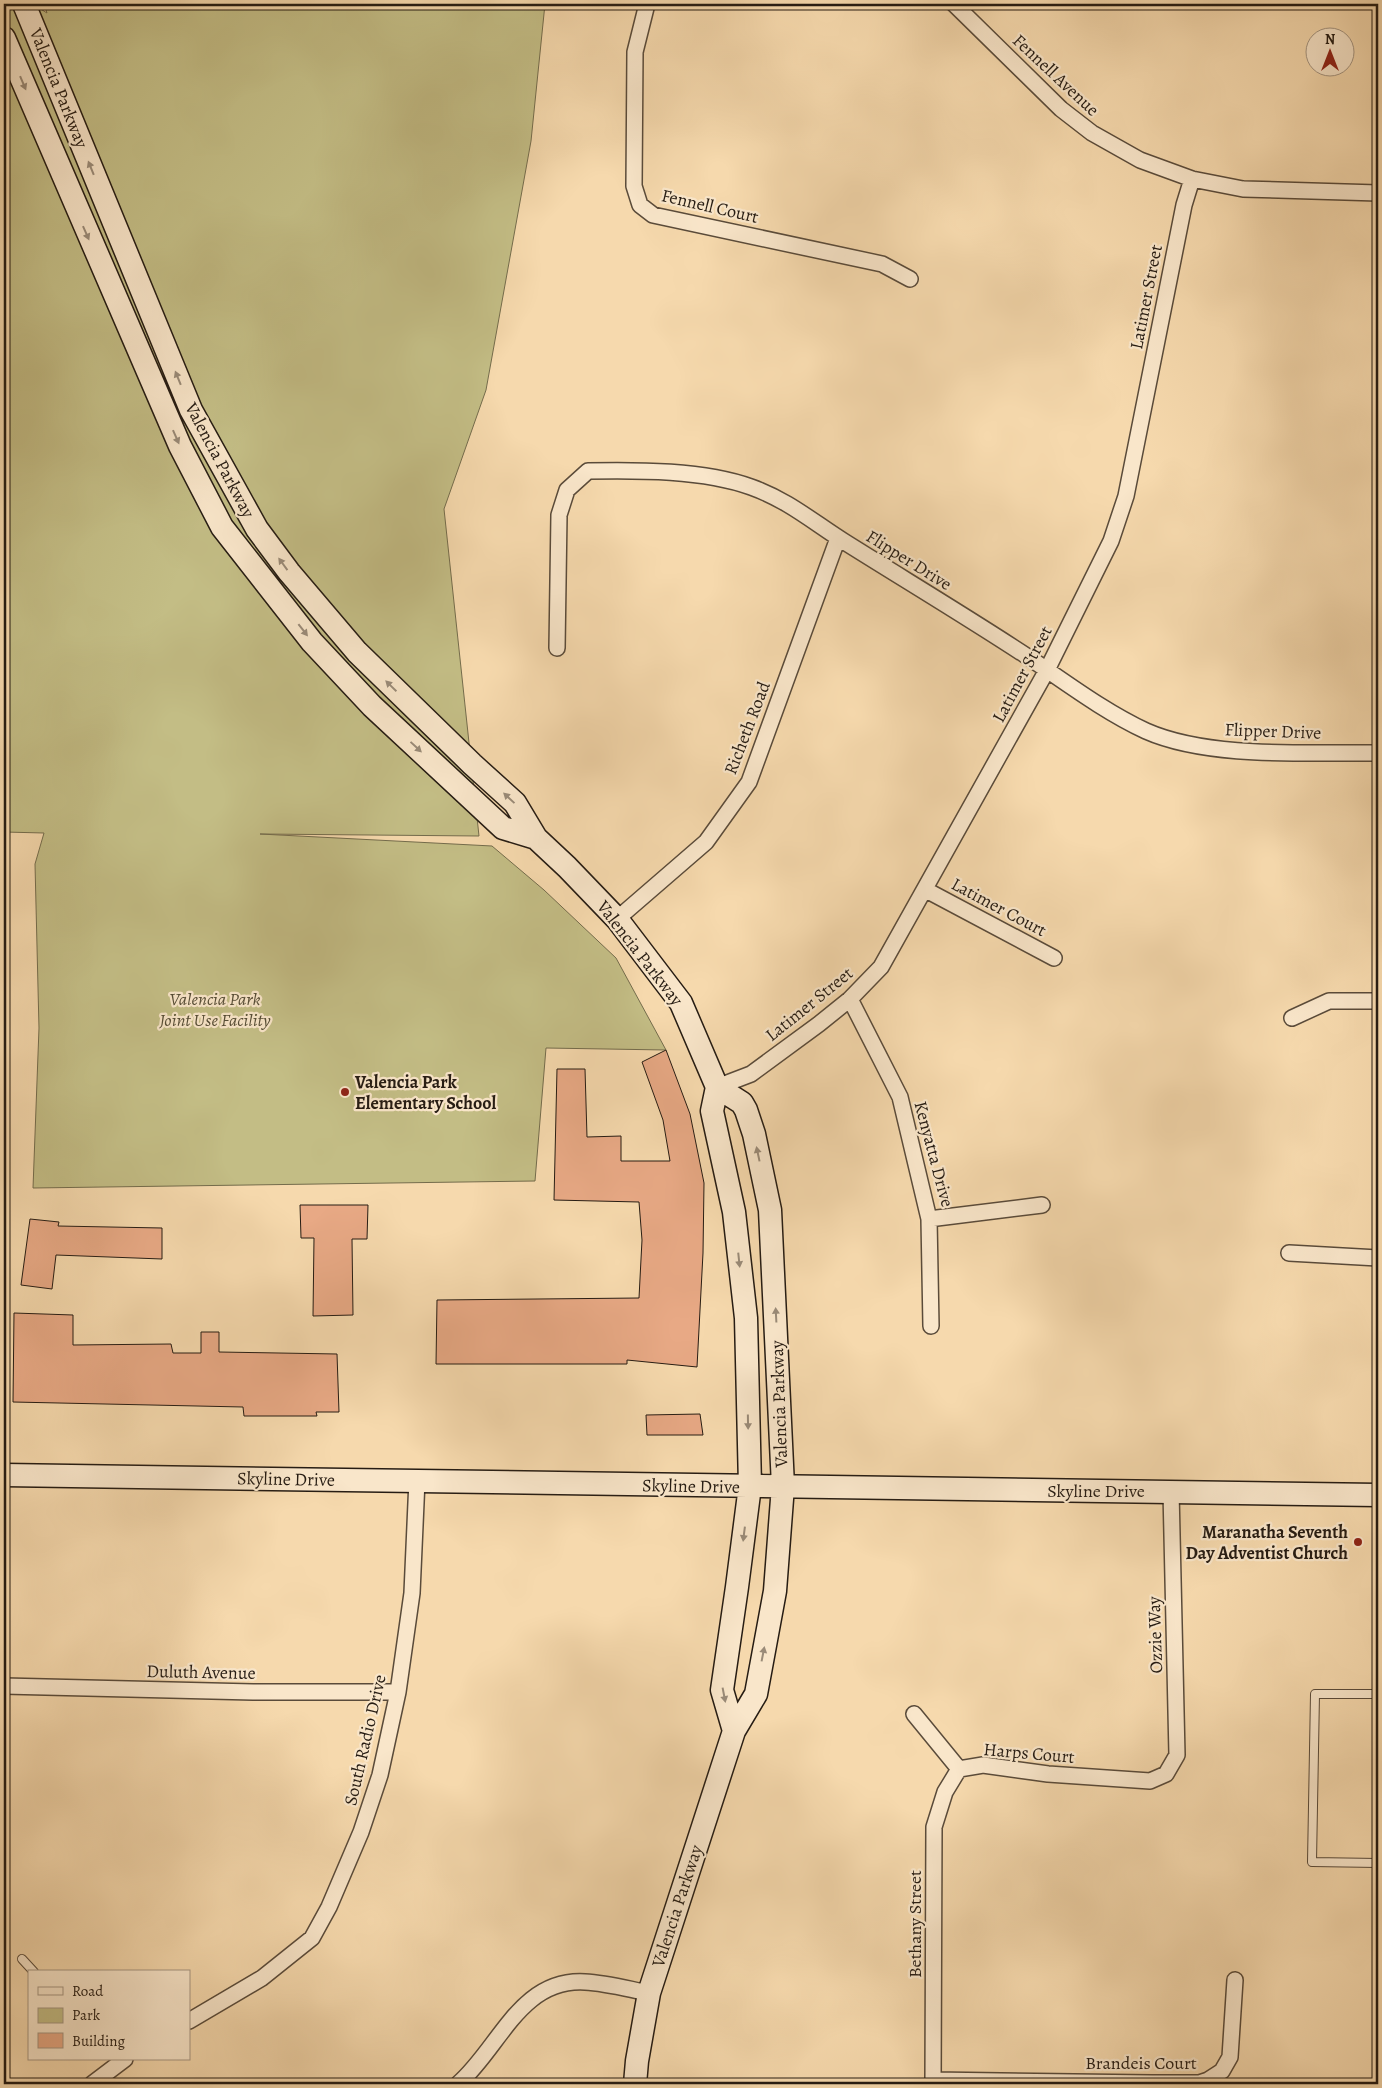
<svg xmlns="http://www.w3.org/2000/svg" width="1382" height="2088" viewBox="0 0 1382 2088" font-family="Alegreya,serif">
	<rect width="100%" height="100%" fill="#f6d9ad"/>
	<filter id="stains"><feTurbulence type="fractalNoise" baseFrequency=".004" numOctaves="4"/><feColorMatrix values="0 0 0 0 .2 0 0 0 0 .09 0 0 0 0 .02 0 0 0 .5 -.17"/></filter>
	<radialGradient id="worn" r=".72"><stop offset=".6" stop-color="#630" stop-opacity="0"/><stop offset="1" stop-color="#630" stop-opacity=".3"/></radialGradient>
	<path fill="#c3bd85" stroke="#746c4c" d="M4 4H33L47 13 44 4H545L531 141 486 390 444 509 479 836 260 834 492 846 544 890 616 958 666 1050 546 1048 535 1181 33 1188 39 1028 35 864 44 833 4 832Z"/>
	<path fill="#e8a985" stroke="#261c13" d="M666 1050 690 1114 704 1183 703 1253 697 1367 627 1360V1364H436L437 1300 639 1298 642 1240 639 1202 554 1200 557 1069H585L587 1137 621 1136V1161H670L663 1120 642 1062Z
		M300 1205H368L367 1239H352L353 1315 313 1316 314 1238H301Z
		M30 1219 59 1222 58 1226 162 1228V1259L56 1255 52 1289 21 1285Z
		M14 1313 73 1315V1345L171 1344 173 1353H201V1332H219V1352L337 1354 339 1412H316L317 1416H244L243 1407 13 1402Z
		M700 1414 703 1435H647L646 1415Z"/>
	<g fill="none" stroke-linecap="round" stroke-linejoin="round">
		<defs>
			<path id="lane" d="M1378 1694H1315L1312 1862 1378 1863
				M22 1959 34 1972"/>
			<path id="street" d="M647 4 635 52 634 186 640 205 653 215 882 264 910 279
				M954 4 1061 109 1092 133 1140 160 1192 179 1243 189 1378 193
				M557 648 559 515 567 490 588 471C638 470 704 470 751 487 790 501 814 523 848 544 907 581 967 617 1025 655 1064 681 1103 711 1146 731 1209 759 1309 752 1378 753
				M926 890 1054 958
				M617 919 706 842 749 782 838 538
				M850 999 900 1097 929 1219 931 1326
				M1292 1018 1329 1001H1378
				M717 1087 751 1074 819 1024 850 999 881 967 1047 670 1111 541 1126 496 1184 205 1192 179
				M929 1219 1042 1205
				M1289 1253 1378 1258
				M4 1686 253 1692H398
				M914 1714 959 1769 983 1765 1048 1774 1150 1781 1166 1774 1177 1755 1171 1491
				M189 2021 262 1978 312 1938 329 1907 361 1832 380 1775 398 1692 412 1593 417 1480
				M933 2080 1152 2083H1199L1208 2080 1222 2071 1230 2057 1235 1980
				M92 2084 125 2059
				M458 2084C499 2049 520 1978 585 1982 606 1983 628 1989 649 1993
				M933 2084 934 1827 945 1792 959 1769"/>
			<path id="secondary" d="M24 4 191 410 257 529 289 572 357 652 472 764 515 803 536 838 567 867 617 919 681 1003 717 1087 712 1111 734 1212 746 1318 750 1486 737 1587 722 1690 734 1731
				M4 38 180 446 222 527 312 642 372 706 503 828 536 838
				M4 1475 1378 1495
				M635 2084 637 2061 649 1993 734 1731 756 1694 775 1591 783 1486 770 1210 754 1134 746 1110 742 1103 717 1087"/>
		</defs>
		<use href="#lane" stroke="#5a4b3a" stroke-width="10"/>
		<use href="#street" stroke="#5a4b3a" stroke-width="18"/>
		<use href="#secondary" stroke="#261c13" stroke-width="25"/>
		<use href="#lane" stroke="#f9e6ca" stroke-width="8"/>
		<use href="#street" stroke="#f9e6ca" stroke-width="15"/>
		<use href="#secondary" stroke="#f9e6ca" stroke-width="22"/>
	</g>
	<defs><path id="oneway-solid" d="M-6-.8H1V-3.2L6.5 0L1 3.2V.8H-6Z" transform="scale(1.25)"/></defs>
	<g fill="#9a8b78">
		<use href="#oneway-solid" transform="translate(23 83) rotate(67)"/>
		<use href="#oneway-solid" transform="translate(91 168) rotate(-112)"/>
		<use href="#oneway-solid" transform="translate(86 233) rotate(66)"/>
		<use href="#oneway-solid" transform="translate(178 378) rotate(-112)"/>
		<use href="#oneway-solid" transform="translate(176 437) rotate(66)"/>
		<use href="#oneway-solid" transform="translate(283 564) rotate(-126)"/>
		<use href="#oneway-solid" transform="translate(303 630) rotate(52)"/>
		<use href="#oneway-solid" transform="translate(391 686) rotate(-136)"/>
		<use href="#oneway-solid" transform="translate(416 747) rotate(43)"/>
		<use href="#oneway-solid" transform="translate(509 798) rotate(-137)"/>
		<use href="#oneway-solid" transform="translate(758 1154) rotate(-102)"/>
		<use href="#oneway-solid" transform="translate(739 1260) rotate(84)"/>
		<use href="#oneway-solid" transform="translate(776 1315) rotate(-93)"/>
		<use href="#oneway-solid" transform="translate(748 1422) rotate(89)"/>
		<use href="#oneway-solid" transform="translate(744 1534) rotate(97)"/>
		<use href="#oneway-solid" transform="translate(763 1654) rotate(-79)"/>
		<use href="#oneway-solid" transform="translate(724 1695) rotate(79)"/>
	</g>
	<g fill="#8f2418" stroke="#f9e6ca" stroke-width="2">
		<circle cx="345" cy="1092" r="5"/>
		<circle cx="1358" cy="1542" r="5"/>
	</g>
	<g text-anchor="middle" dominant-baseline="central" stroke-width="4.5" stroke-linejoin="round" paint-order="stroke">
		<g font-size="18" fill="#261c13" stroke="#f9e6ca">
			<text transform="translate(1056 75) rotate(43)">Fennell Avenue</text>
			<text transform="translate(59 88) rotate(68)">Valencia Parkway</text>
			<text transform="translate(710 206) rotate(13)">Fennell Court</text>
			<text transform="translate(1146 297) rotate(-79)">Latimer Street</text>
			<text transform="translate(220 460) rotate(62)">Valencia Parkway</text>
			<text transform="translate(909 560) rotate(32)">Flipper Drive</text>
			<text transform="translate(1022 674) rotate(-62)">Latimer Street</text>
			<text transform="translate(747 728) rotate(-69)">Richeth Road</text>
			<text transform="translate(1273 731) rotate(2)">Flipper Drive</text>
			<text transform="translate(999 907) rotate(28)">Latimer Court</text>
			<text transform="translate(640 953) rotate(52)">Valencia Parkway</text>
			<text transform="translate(809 1004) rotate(-39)">Latimer Street</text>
			<text transform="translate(934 1154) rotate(75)">Kenyatta Drive</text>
			<text transform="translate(779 1404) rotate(-92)">Valencia Parkway</text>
			<text transform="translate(286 1479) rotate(1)">Skyline Drive</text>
			<text transform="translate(691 1486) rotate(1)">Skyline Drive</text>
			<text x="1096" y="1491">Skyline Drive</text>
			<text transform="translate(1155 1635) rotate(-92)">Ozzie Way</text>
			<text transform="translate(201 1672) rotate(1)">Duluth Avenue</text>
			<text transform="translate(365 1740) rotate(-77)">South Radio Drive</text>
			<text transform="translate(1029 1753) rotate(5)">Harps Court</text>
			<text transform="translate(677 1906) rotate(-72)">Valencia Parkway</text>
			<text transform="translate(915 1924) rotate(-90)">Bethany Street</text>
			<text x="1141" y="2063">Brandeis Court</text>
		</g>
		<g font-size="18" font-style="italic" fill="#554c35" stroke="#f9e6ca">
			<text x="215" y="999">Valencia Park<tspan x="215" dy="21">Joint Use Facility</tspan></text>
		</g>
		<g font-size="18" font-weight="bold" fill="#261c13" stroke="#f9e6ca" text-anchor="start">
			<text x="355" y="1082">Valencia Park<tspan x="355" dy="21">Elementary School</tspan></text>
			<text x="1348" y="1532" text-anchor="end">Maranatha Seventh<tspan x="1348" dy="21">Day Adventist Church</tspan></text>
		</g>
	</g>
	<rect width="1382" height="2088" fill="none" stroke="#f6d9ad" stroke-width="20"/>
	<rect x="5" y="5" width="1372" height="2078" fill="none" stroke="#261c13" stroke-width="2.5"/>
	<rect x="10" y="10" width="1362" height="2068" fill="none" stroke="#261c13"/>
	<rect x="28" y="1970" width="162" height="90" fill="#f9e6ca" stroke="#a59581"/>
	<rect x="38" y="1987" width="25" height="8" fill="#f9e6ca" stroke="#a59581"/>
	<text x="72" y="1996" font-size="15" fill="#261c13">Road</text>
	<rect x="38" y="2008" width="25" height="15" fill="#c3bd85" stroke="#a59581"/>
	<text x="72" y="2020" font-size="15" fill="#261c13">Park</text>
	<rect x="38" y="2033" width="25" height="15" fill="#e8a985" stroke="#a59581"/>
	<text x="72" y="2046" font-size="15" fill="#261c13">Building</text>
	<g transform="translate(1330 52)"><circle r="24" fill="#f9e6ca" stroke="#a59581"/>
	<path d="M0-4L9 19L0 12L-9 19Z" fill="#8f2418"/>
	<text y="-8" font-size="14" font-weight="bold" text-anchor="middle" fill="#261c13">N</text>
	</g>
	<rect width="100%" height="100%" filter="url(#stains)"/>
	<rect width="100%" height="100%" fill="url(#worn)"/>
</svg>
